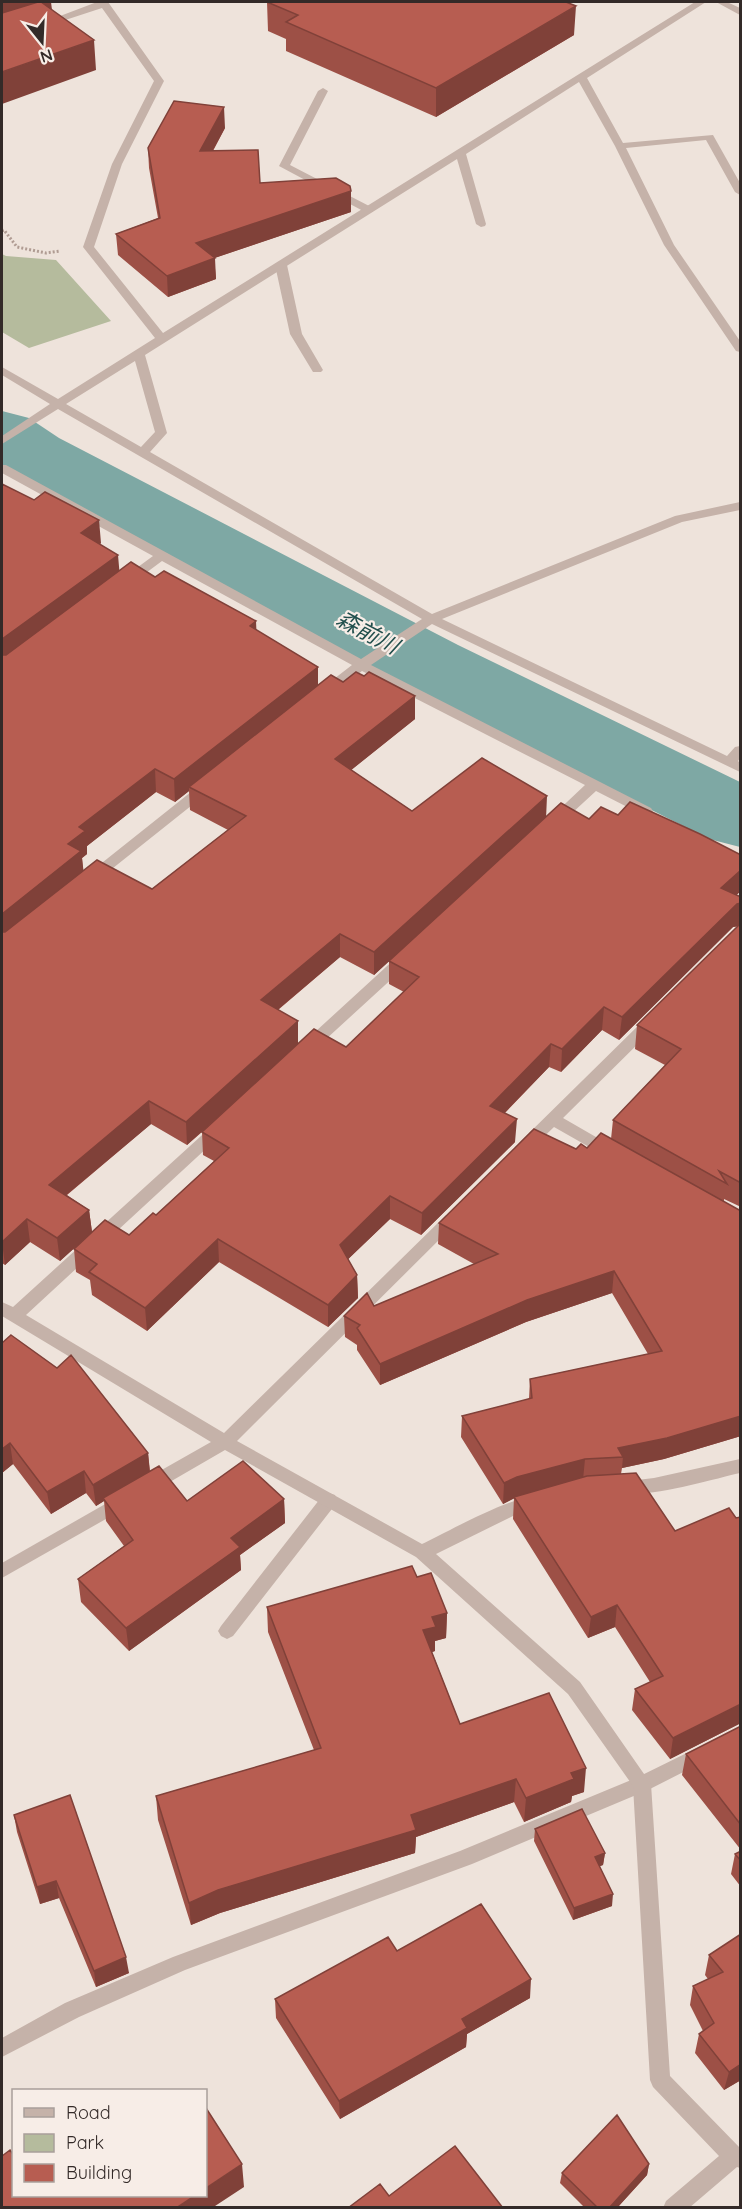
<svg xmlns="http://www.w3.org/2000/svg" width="742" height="2209" viewBox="0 0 742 2209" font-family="Quicksand,'Noto Sans JP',sans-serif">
	<rect width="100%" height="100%" fill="#eee3db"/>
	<path fill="#b5bb9d" d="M2 254 6 256 56 260 111 321 29 348 2 332Z"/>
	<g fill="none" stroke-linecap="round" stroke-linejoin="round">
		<path fill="#7ea8a4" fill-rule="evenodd" d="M2 411 29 418 59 438 458 645 740 782V847L709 839 400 683 5 470 2 468Z"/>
		<path stroke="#b09c93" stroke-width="3" stroke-dasharray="2 2" stroke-linecap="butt" d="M2 231 4 230 17 247 46 253 60 251"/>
		<path fill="#c5b2a9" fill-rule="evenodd" d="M323 88 328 91 290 165 373 208V212H365L279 166 318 91Z
			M281 262 287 265 302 334 323 370 321 372H313L290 334 275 265Z
			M329 1493 335 1495 337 1500 335 1505 233 1636 227 1639 221 1636 218 1631 221 1626 323 1495Z
			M701 1746 707 1748 710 1754 707 1760 648 1790 472 1864 185 1970 79 2017 2 2057V2038L65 2003 173 1957 460 1851 636 1778Z"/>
		<path fill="#c5b2a9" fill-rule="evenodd" d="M97 2H108L164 81 122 164 94 247 163 333 695 2H706L587 78 623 143 713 135 740 183V195L735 192 706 140 626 148 674 245 740 341V352L736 351 664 245 615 146 579 82 466 154 486 224 485 226 481 227 476 224 457 159 145 355 167 433 150 452 432 614 675 516 740 502V510L682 522 442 619 727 756 735 747 740 746V758L738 761 740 763V772L432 624 371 665 651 808 653 811 651 814H641L596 791 559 825H549L547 822 549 819 585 785 362 671 331 695H321L319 692 321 689 352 665 162 561 131 584H123L121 581 123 578 153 556 2 473V465H6L361 659 422 619 58 409 2 444V436L50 404 2 375V367L58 399 155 338 83 247 112 164 154 81 102 8 47 26 39 24ZM135 361 155 432 141 447 66 404Z
			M716 2H727L740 8V15Z
			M206 782 213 787 211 790 98 880H88L86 877 88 874 201 784Z
			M403 955 410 960 408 964 313 1051H303L301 1047 303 1043 398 956Z
			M650 1018 655 1019 657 1023 655 1027 563 1118 615 1148 618 1152 615 1156H605L554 1127 531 1149H521L518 1145 521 1141 645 1019Z
			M217 1124 222 1126 225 1130 222 1134 26 1315 224 1433 446 1215H456L459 1219 456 1223 237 1441 422 1544C444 1534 519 1491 538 1498L540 1503 538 1508 519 1513 436 1554 580 1682 651 1784 670 2076 740 2148V2168L737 2167 689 2208H663L666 2201 719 2156 653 2087 650 2080 633 1786 568 1694 416 1557 225 1450 156 1490 150 1492 144 1490 142 1485 144 1480 211 1442 2 1316V1302L13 1307 212 1126Z
			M740 1459V1473C713 1479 644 1500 620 1492L618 1487 620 1482 654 1478Z
			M121 1495 127 1497 129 1502 127 1507 2 1578V1563Z"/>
	</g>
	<path fill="#9d5046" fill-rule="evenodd" d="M267 2 574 35 436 117 286 51V39L268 31Z
		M225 128 213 151 260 183 351 212 214 258 216 279 168 297 118 255 116 234 158 218 149 168 148 148Z
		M2 484 101 543 100 544 119 571 155 577 256 621V630L318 667V685L343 682 364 676 415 696V719L351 770 412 811 589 819 618 815 741 855V891L736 895 741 897V1207L724 1199V1202L741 1211V1436L664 1459 622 1468 621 1474 675 1531 741 1517V1725L739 1724 670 1759 632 1710 635 1689 650 1682 615 1627 588 1638 513 1519 514 1498 503 1504 461 1437 462 1416 529 1399 530 1379 648 1354 612 1293 526 1322 380 1385 357 1350V1345L345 1337 344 1316 374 1306 474 1264 438 1244 439 1223 576 1149 587 1148 611 1139 613 1120 665 1065 635 1049 637 1025 738 926 733 927 619 1040 602 1030 561 1072 549 1067 505 1113 515 1142 421 1235 390 1219 348 1259 357 1275 358 1298 328 1327 219 1262 147 1331 92 1295 90 1280 76 1272 74 1249 90 1234 60 1261 30 1242 5 1265 2 1263ZM189 791 190 810 228 830 152 889 83 870 82 858 87 854V846L156 792 175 802ZM340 957 374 975 389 961V984L404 992 346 1047 298 1043V1021L278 1010ZM151 1124 187 1145 202 1132 203 1155 214 1161 156 1215 129 1235 92 1232 89 1210 67 1195Z
		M2 1343 148 1453 150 1471 187 1501 284 1499 285 1523 240 1555 241 1570 129 1651 81 1602 78 1579 124 1546 106 1521 104 1501 96 1506 86 1493 51 1514 13 1464 2 1473Z
		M417 1577 447 1613 446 1638 435 1641V1651L432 1652 460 1724 584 1792 572 1796 571 1802 524 1822 514 1802 416 1837 415 1853 220 1913 191 1925 158 1820 156 1796 314 1750 268 1632 267 1607Z
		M741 1726V1850L682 1775 686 1754Z
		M14 1815 129 1973 96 1987 59 1898 40 1904 17 1832Z
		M535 1829 605 1853 603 1865 599 1866 612 1906 573 1920 534 1841Z
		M741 1851V1887L731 1874 735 1854Z
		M741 1934V2080L724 2090 695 2053 699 2034 703 2031 690 2005 693 1986 708 1979 705 1975 709 1955Z
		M397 1951 530 1998 467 2034 466 2047 340 2119 276 2018 275 1999Z
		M649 2164 647 2175 617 2208H585L560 2183 562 2173Z"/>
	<path fill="#804139" d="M6 2H51L52 10 2 34V3Z
		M576 6 574 35 436 117V88Z
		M94 40 96 70 2 104V72Z
		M224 107 225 128 201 172 200 151Z
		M351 191V212L197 264 196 243Z
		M215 258 216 279 168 297 167 276Z
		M99 520 101 543 84 556 81 533Z
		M118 555 120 578 2 665V639Z
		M256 621 257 644 250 626Z
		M318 667V690L189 787V791L175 802 174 779Z
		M415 696V719L335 783V759Z
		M155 769 156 792 87 846V854L82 858 84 875 2 940V914L68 844 79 827Z
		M547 796 546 819 374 975V952Z
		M741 870V891L718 911 721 888Z
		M741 903 740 926 733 927 619 1040 622 1017 737 904Z
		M340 934V957L262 1023 261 1000Z
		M604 1007 602 1030 561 1072 562 1049Z
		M298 1021V1044L187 1145 186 1122Z
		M551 1044 549 1067 489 1129 490 1106Z
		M149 1101 151 1124 52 1207 49 1185Z
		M517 1119 515 1142 421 1235 422 1213Z
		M390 1196V1219L340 1267V1245Z
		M89 1210 92 1232 60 1261 57 1238Z
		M27 1219 30 1242 5 1265 2 1242Z
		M218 1239 219 1262 147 1331 145 1308Z
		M614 1271 612 1293 526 1322 380 1385V1364L527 1300Z
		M357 1275 358 1298 328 1327V1305Z
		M741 1416V1436L664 1459 622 1468 623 1457 618 1448Z
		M10 1443 13 1464 2 1473V1449Z
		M148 1453 150 1475 103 1498 104 1501 96 1506 93 1485Z
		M585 1459 583 1480 515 1498 503 1504 504 1483 517 1477Z
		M84 1471 86 1493 51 1514 47 1492Z
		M284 1499 285 1523 240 1555 241 1570 129 1651 126 1628 231 1538Z
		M617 1605 615 1627 588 1638 591 1617Z
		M447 1613 446 1638 435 1641V1651L423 1655V1630L432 1617Z
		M741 1704V1716L739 1724 670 1759 673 1738Z
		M586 1768 584 1792 572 1796 571 1802 524 1822 526 1798 571 1773Z
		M516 1779 514 1802 416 1837 415 1853 220 1913 191 1925 189 1903 218 1890 411 1815Z
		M605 1853 603 1865 593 1869 595 1857Z
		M56 1881 59 1898 40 1904 37 1887Z
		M613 1894 612 1906 573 1920 574 1908Z
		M126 1957 129 1973 96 1987 94 1971Z
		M531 1979 530 1998 467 2034 466 2047 340 2119 339 2101 462 2019Z
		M741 2064V2080L724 2090 729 2072Z
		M242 2164 244 2187 212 2208H176L194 2196H206V2188Z
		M649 2164 647 2175 617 2208H609Z"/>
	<path fill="#b75d51" stroke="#804139" stroke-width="1.5" d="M38 2H41L94 40 2 72V13Z
		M267 2H566L576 6 436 88 286 22 298 15Z
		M174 101 224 107 200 151 258 150 260 183 336 178 350 186 351 191 196 243 215 258 167 276 116 234 160 218 148 148Z
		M2 484 34 500 45 492 99 520 81 533 118 555 2 639Z
		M131 562 155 577 164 571 256 621 250 626 318 667 174 779 155 769 79 827 85 831 68 844 81 851 2 914V655H6Z
		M356 672 364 676 369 672 415 696 335 759 412 811 482 758 547 796 374 952 340 934 261 1000 298 1021 186 1122 149 1101 49 1185 89 1210 57 1238 27 1219 2 1242V932H5L97 860 152 889 246 816 189 787 331 675 343 682Z
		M630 802 700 834 741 855V870L721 888 741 897V903L737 904 622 1017 604 1007 562 1049 551 1044 490 1106 517 1119 422 1213 390 1196 340 1245 357 1275 328 1305 218 1239 145 1308 89 1272 97 1264 74 1249 105 1220 129 1235 153 1213 156 1215 229 1148 202 1132 314 1029 346 1047 419 977 389 961 561 803 589 819 601 807 618 815Z
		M741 923V1183L719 1171 727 1184 613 1120 681 1049 637 1025Z
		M534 1129 576 1149 581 1144 587 1148 601 1133 741 1211V1416L667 1438 618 1448 623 1457 585 1459 517 1477 504 1483 462 1416 532 1398 530 1379 662 1351 614 1271 527 1300 380 1364 357 1328 360 1325 344 1316 367 1293 374 1306 498 1254 439 1223Z
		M11 1335 57 1368 71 1355 148 1453 93 1485 84 1471 47 1492 10 1443 2 1449V1343Z
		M243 1461 284 1499 231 1538 240 1547 126 1628 78 1579 133 1540 103 1498 159 1466 187 1501Z
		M636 1473 675 1531 729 1508 736 1518 741 1517V1704L673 1738 635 1689 663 1676 617 1605 591 1617 514 1497 587 1476Z
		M412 1566 417 1577 431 1573 447 1613 432 1617 436 1627 423 1630 460 1724 549 1693 586 1768 571 1773 574 1779 526 1798 516 1779 411 1815 416 1830 218 1890 189 1903 156 1796 321 1748 267 1607Z
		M741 1726V1825L686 1754Z
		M70 1795 126 1957 94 1971 56 1881 37 1887 14 1815Z
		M582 1809 605 1853 595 1857 613 1894 574 1908 535 1829Z
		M741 1851V1861L735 1854Z
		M481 1904 531 1979 462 2019 467 2028 339 2101 275 1999 388 1937 397 1951Z
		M741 1934V2064L729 2072 699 2034 714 2023 693 1986 723 1972 709 1955Z
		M206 2108 242 2164 206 2188Z
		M617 2115 649 2164 609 2208H598L562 2173Z
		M455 2146 503 2208H348L380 2184 389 2196Z
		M10 2150 14 2156V2196H194L176 2208H2V2156Z"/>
	<g text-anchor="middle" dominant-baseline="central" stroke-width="4.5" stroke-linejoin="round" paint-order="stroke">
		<g font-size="22" font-style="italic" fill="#224f4d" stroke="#f7ede7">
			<text transform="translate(368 632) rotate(28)">森前川</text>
		</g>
	</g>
	<rect width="742" height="2209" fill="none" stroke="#332a28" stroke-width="6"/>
	<rect x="12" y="2089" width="195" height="108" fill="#f7ede7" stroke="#a99f9b" stroke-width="1.5"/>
	<rect x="24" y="2108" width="30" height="9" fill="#c5b2a9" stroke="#a99f9b" stroke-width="1.5"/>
	<text x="66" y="2119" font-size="18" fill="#332a28">Road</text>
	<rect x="24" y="2134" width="30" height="18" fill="#b5bb9d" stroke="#a99f9b" stroke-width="1.5"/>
	<text x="66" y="2149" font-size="18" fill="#332a28">Park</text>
	<rect x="24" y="2164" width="30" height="18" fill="#b75d51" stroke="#a99f9b" stroke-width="1.5"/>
	<text x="66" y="2179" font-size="18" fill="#332a28">Building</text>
	<g transform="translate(42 42) rotate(162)" stroke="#f7ede7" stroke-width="4.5" paint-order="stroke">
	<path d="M0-4.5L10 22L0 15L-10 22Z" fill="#332a28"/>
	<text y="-9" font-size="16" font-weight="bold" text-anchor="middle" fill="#332a28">N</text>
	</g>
</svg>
